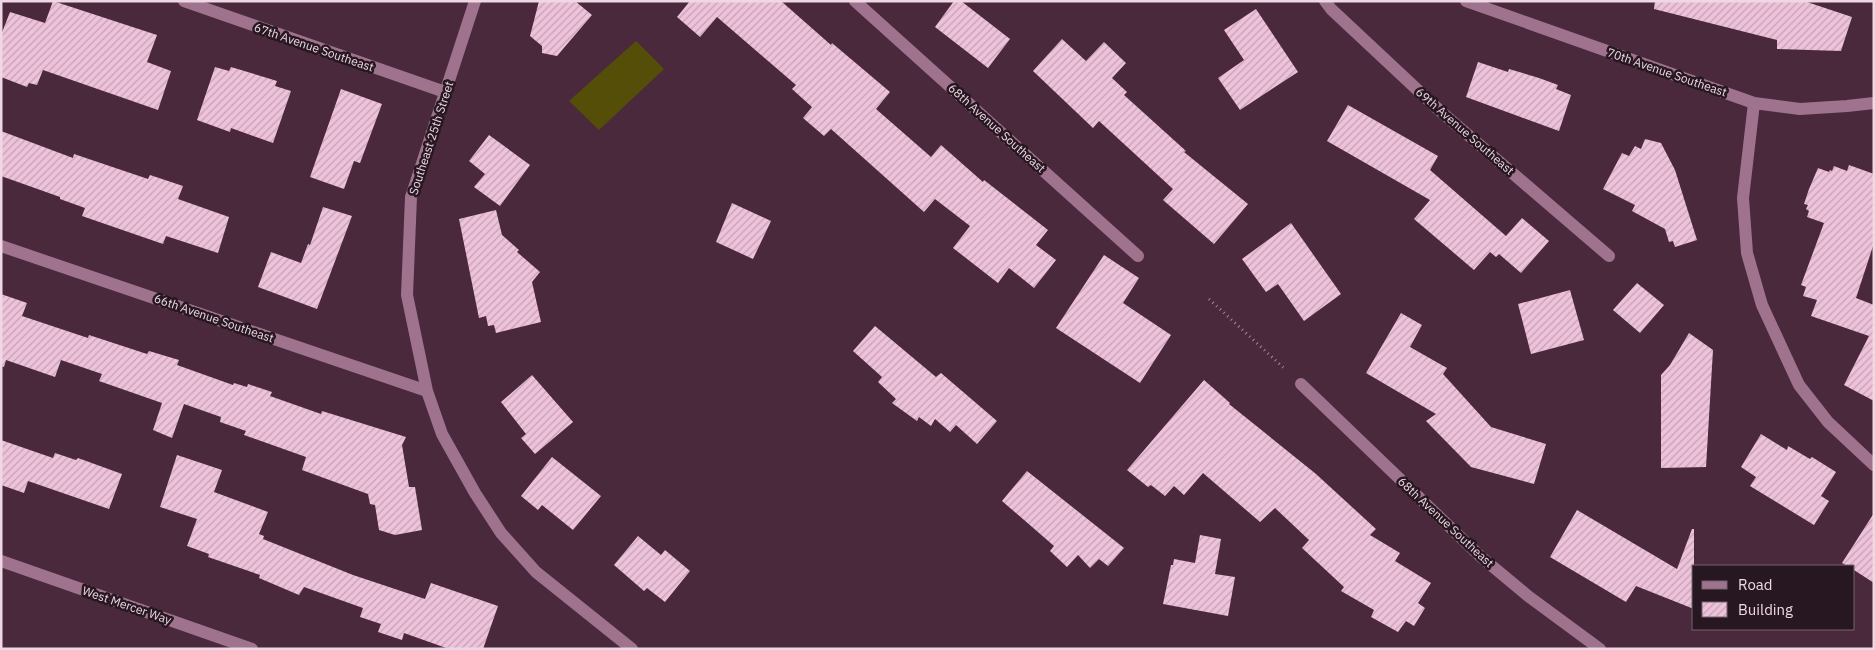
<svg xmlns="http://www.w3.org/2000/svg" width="1875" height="650" viewBox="0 0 1875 650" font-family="'IBM Plex Sans',sans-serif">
	<defs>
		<pattern id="building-hatch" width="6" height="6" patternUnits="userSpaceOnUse" patternTransform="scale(1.25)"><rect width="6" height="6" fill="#eec2db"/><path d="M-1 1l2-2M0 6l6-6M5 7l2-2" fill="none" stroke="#c4a2b5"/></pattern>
	</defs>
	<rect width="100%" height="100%" fill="#4a293d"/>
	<path fill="#554e08" d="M636 41 664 69 599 130 569 101Z"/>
	<path fill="url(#building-hatch)" d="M53 1 157 35 147 62 171 71 158 110 43 70 37 85 29 83 27 87 1 77V35L10 12 45 23Z
		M539 1H575L592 15 557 56 542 53V46L530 36Z
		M690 1H781L831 45 832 43 890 92 876 109 931 157 941 145 983 182 984 180 1048 230 1036 245 1056 260 1034 288 1009 268 998 283 953 248 970 226 935 199 924 212 831 129 824 136 803 118 812 107 792 89 796 85 717 17 700 37 677 17Z
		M954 1H961L1010 39 988 68 935 27Z
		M1655 1H1804L1852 17 1841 51 1777 49V40L1654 9Z
		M1256 9 1298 72 1240 110 1218 78 1244 60 1224 30Z
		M1062 39 1086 61 1104 42 1126 63 1112 78 1127 92 1124 95 1186 151 1184 152 1248 204 1214 244 1163 200 1173 189 1099 121 1093 128 1033 71Z
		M1478 62 1508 72 1509 69 1539 78 1558 85 1556 89 1571 95 1559 131 1466 97Z
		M215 67 229 71 231 67 277 81 275 86 291 91 273 143 231 128 230 132 197 120Z
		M341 89 382 104 360 163 354 161 344 189 310 177Z
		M1348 105 1438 156 1430 170 1506 236 1522 218 1549 241 1521 273 1499 254 1496 257 1490 252 1474 270 1414 219 1430 200 1327 141Z
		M1 131 73 158 74 154 148 179 150 175 183 186 178 199 229 217 218 253 166 236 163 244 82 216 85 208 60 199V197L1 176Z
		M489 135 530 165 500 206 474 187 485 174 469 161Z
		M1645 139 1661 143 1675 170 1697 240 1675 247 1673 241 1669 242 1665 229 1632 211 1635 205 1603 189 1622 153 1629 156 1635 146 1641 149Z
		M1849 165 1874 174V243L1856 298 1874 305V401L1844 385 1869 336 1811 316 1817 300 1803 296 1806 287 1801 285 1824 223 1807 217 1809 211 1806 209 1808 205 1804 204 1809 189 1818 168 1829 172 1830 170 1832 171 1834 166 1847 171Z
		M732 203 771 221 753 259 716 242Z
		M323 207 352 216 317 309 258 287 271 252 301 263 308 244 310 245Z
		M496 210 502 235 519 250 517 252 540 272 532 282 541 322 496 333 494 325 488 326 486 316 479 318 459 219Z
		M1291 223 1341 294 1304 321 1278 284 1266 292 1242 259Z
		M1104 255 1139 278 1123 303 1171 335 1140 383 1056 328Z
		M1637 283 1664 305 1640 333 1613 310Z
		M1570 290 1584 340 1531 354 1518 304Z
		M1 294 27 303 22 316 88 338 89 335 147 354 149 351 179 360 177 365 233 385 234 383 247 387 248 384 272 392 270 396 321 414 322 411 406 437 402 445 409 487H415L422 530 395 535 379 530 375 505 370 504 368 494 302 470 306 457 244 435 246 431 220 422 221 417 184 404 172 438 153 430 162 403 99 381 102 374 61 360 55 377 6 360 4 367 1 366Z
		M1401 313 1422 325 1410 347 1447 368 1443 374 1491 427 1546 444 1534 484 1471 467 1426 421 1436 414 1366 373Z
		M875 326 936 377 941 373 997 421 977 444 956 425 950 432 935 419 931 426 919 417 917 421 892 403 896 399 878 382 882 377 853 351Z
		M1689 333 1713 350 1706 467 1661 468V375L1670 365Z
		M532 375 573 422 535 454 521 438 526 434 501 402Z
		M1204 380 1230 403 1229 404 1316 474 1376 529 1370 535 1400 553 1395 561 1431 583 1418 603 1425 608 1414 626 1406 621 1398 632 1371 617 1374 610 1341 591 1344 587 1302 548 1309 540 1275 508 1260 522 1203 473 1184 495 1174 486 1165 496 1151 485 1148 487 1127 470Z
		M1761 434 1787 450 1788 446 1810 459 1812 457 1836 472 1821 496 1829 501 1814 525 1750 486 1756 477 1741 467Z
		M1 440 53 458 55 453 76 460 78 458 122 474 109 509 28 481 24 493 1 485Z
		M177 455 222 470 214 492 268 512 259 534 264 536 263 539 353 575 425 599 431 583 498 606 483 649H449L404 633 402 640 378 632 381 624 360 617 363 608 304 587 299 595 259 578 260 575 208 557 209 554 187 546 197 519 160 507Z
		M552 457 601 496 573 530 542 505 538 510 521 496Z
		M1027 471 1124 548 1108 566 1099 559 1090 568 1078 555 1067 567 1050 551 1054 546 1002 501Z
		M1577 510 1677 569 1692 529H1694V609L1636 586 1626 602 1550 557Z
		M1874 513V583L1854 570V566H1847L1842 563Z
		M1200 535 1221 539 1215 574 1235 577 1228 616 1163 604 1171 565H1173L1174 559 1195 563Z
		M638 536 661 555 665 550 690 571 665 602 647 588 644 591 614 565Z"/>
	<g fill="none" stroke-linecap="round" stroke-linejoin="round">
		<path stroke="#a48999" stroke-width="3" stroke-dasharray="1 4" stroke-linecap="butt" d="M1209 299 1286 370"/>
		<path stroke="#9f738d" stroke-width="12" d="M184 1 445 92
			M475 1 411 197 407 295 427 391 442 434 475 493 501 533 536 572 632 649
			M855 1 1138 256
			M1325 1 1331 9 1439 110 1609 256
			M1466 1 1754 103 1800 109 1847 106 1874 103
			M1754 103 1743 198 1747 253 1762 305 1799 385 1828 422 1874 465
			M1 246 427 391
			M1301 384 1480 556 1528 596 1600 649
			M1 561 252 649"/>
	</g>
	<g text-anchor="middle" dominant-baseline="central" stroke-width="5" stroke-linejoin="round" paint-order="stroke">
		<g font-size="12" fill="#eed8e4" stroke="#271721">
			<text transform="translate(314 47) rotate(19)">67th Avenue Southeast</text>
			<text transform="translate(1667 72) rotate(19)">70th Avenue Southeast</text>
			<text transform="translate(997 128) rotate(42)">68th Avenue Southeast</text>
			<text transform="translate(1465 131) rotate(41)">69th Avenue Southeast</text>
			<text transform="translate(431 138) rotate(-72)">Southeast 25th Street</text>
			<text transform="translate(214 318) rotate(19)">66th Avenue Southeast</text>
			<text transform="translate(1446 522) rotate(43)">68th Avenue Southeast</text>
			<text transform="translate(127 605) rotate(19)">West Mercer Way</text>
		</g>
	</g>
	<rect width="1875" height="650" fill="none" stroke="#eed8e4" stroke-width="5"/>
	<rect x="1692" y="565" width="162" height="65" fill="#271721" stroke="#77646f"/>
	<rect x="1702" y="581" width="25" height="8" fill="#9f738d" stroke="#77646f"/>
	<text x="1738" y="590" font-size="15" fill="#eed8e4">Road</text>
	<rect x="1702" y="602" width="25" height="15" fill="url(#building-hatch)" stroke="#77646f"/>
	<text x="1738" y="615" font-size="15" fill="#eed8e4">Building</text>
</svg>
